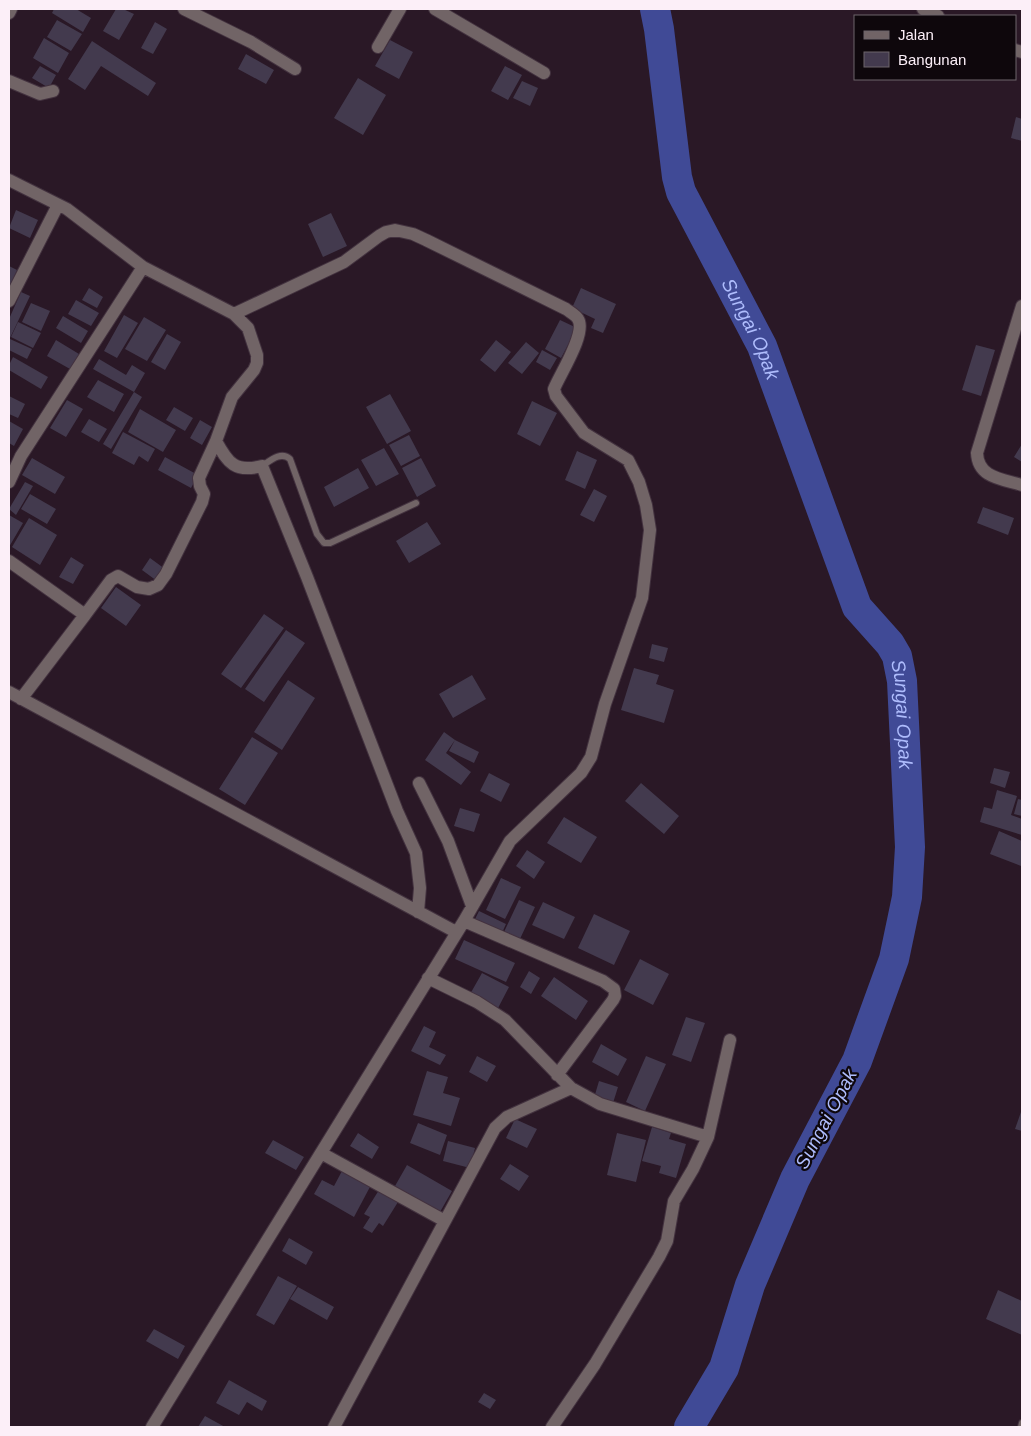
<svg xmlns="http://www.w3.org/2000/svg" width="1031" height="1436" viewBox="0 0 1031 1436" font-family="Helvetica,sans-serif">
	<rect width="100%" height="100%" fill="#2a1826"/>
	<g fill="none" stroke-linecap="round" stroke-linejoin="round">
		<path stroke="#404a96" stroke-width="30" id="s1" d="M655 9 659 29 677 177 681 192 762 346 857 607 890 644 897 656 902 681 910 847 907 897 894 959 857 1061 795 1179 750 1285 724 1368 689 1427"/>
	</g>
	<path fill="#433a4e" d="M54 9H76L91 18 83 32 52 13Z
		M116 9H123L134 14 119 40 103 31Z
		M57 20 82 34 71 51 47 37Z
		M155 22 167 29 153 54 141 48Z
		M44 38 69 53 58 73 33 58Z
		M390 40 413 52 399 79 375 66Z
		M92 41 156 83 148 96 101 66 85 90 68 79Z
		M246 54 274 70 266 84 238 69Z
		M40 66 56 75 49 88 32 78Z
		M505 66 522 75 508 100 491 91Z
		M358 78 386 95 363 135 334 118Z
		M522 81 538 88 530 106 513 98Z
		M1016 117 1022 119V141L1011 138Z
		M16 210 38 220 30 238 9 228Z
		M331 213 347 246 323 257 308 224Z
		M9 266 17 270 9 289Z
		M89 288 103 297 97 308 82 300Z
		M581 288 616 304 603 333 591 328 595 319 572 308Z
		M21 292 30 296 9 340V319Z
		M76 300 99 313 91 326 68 314Z
		M31 303 50 311 41 331 22 322Z
		M124 315 138 323 117 358 104 351Z
		M63 316 88 331 81 343 56 328Z
		M144 317 166 330 147 361 125 349Z
		M560 320 577 328 561 358 545 349Z
		M18 322 41 333 33 348 11 337Z
		M167 334 181 342 165 370 151 362Z
		M10 339 32 349 27 359 9 350Z
		M56 340 79 354 70 369 47 356Z
		M496 340 511 352 495 372 480 360Z
		M526 342 539 353 522 374 508 363Z
		M976 345 995 350 981 396 962 390Z
		M542 350 557 358 550 370 536 362Z
		M13 357 48 377 41 389 9 370V365Z
		M99 359 126 375 132 365 145 373 134 392 93 369Z
		M98 380 124 394 114 412 87 397Z
		M134 392 142 397 111 449 103 444Z
		M390 394 411 431 387 444 366 407Z
		M9 396 25 404 18 418 9 414Z
		M67 400 83 409 66 437 50 428Z
		M532 401 557 413 540 446 517 434Z
		M174 407 193 418 185 431 166 420Z
		M140 409 176 430 163 452 128 432Z
		M89 419 107 429 99 442 81 432Z
		M200 420 212 427 202 445 190 438Z
		M9 421 23 429 14 446 9 443Z
		M123 432 155 449 148 462 139 456 134 465 112 453Z
		M409 435 420 456 401 466 389 445Z
		M1022 444V462L1014 457Z
		M384 448 399 474 376 486 361 460Z
		M577 451 597 460 585 489 565 480Z
		M165 457 198 475 191 488 158 470Z
		M32 458 65 477 55 494 22 475Z
		M421 458 436 486 417 497 402 468Z
		M358 468 369 488 334 507 324 487Z
		M25 482 33 486 16 515 9 509Z
		M594 489 607 496 594 522 580 515Z
		M30 494 56 509 47 524 21 509Z
		M983 507 1014 518 1008 535 977 523Z
		M9 515 23 523 9 547Z
		M29 518 57 535 40 565 12 547Z
		M427 522 441 544 409 563 396 541Z
		M71 557 84 565 73 584 59 577Z
		M150 558 165 569 157 581 142 570Z
		M116 587 141 605 126 626 101 608Z
		M264 614 284 628 241 688 221 674Z
		M286 630 305 643 264 702 245 689Z
		M652 644 668 648 664 662 649 658Z
		M634 668 659 675 656 684 674 690 664 723 621 710Z
		M472 675 486 699 453 718 439 694Z
		M288 680 315 698 282 750 254 732Z
		M444 732 455 740 479 752 474 763 449 751 455 740 446 753 471 772 461 785 425 760Z
		M252 737 278 753 245 805 219 789Z
		M994 768 1010 772 1005 788 990 783Z
		M489 773 510 784 501 802 480 791Z
		M641 783 679 816 664 834 625 801Z
		M997 790 1017 796 1011 815 1022 819V835L980 822 984 807 992 809Z
		M1018 799 1022 800V816L1014 814Z
		M460 808 480 814 474 832 454 826Z
		M564 817 597 837 581 863 547 843Z
		M999 831 1022 841V863L1021 866 990 854Z
		M527 850 545 862 534 879 516 866Z
		M501 878 521 887 505 919 486 910Z
		M519 900 535 907 519 941 503 934Z
		M543 902 575 917 564 939 532 925Z
		M479 911 506 924 501 935 474 921Z
		M594 914 630 931 614 965 578 948Z
		M464 940 515 963 506 982 455 959Z
		M640 959 669 974 653 1005 624 990Z
		M529 971 540 978 531 994 520 987Z
		M482 973 509 987 497 1010 469 996Z
		M554 977 588 1001 576 1020 541 996Z
		M686 1017 705 1023 691 1062 672 1055Z
		M424 1026 436 1032 429 1047 446 1055 440 1065 411 1051Z
		M601 1044 627 1059 618 1076 592 1062Z
		M477 1056 496 1066 487 1082 469 1072Z
		M646 1056 666 1064 645 1111 626 1102Z
		M427 1071 448 1077 443 1093 460 1098 451 1126 413 1115Z
		M599 1081 618 1087 613 1103 594 1098Z
		M1022 1109V1131L1015 1129Z
		M515 1119 537 1129 527 1148 506 1138Z
		M418 1123 447 1135 440 1155 410 1143Z
		M652 1127 671 1133 669 1139 686 1144 676 1178 659 1173 661 1166 642 1161Z
		M358 1133 379 1147 372 1159 350 1146Z
		M617 1133 646 1140 636 1182 607 1175Z
		M273 1140 304 1157 296 1170 265 1153Z
		M448 1141 475 1148 470 1168 443 1161Z
		M510 1164 529 1176 519 1191 500 1179Z
		M407 1165 452 1191 440 1212 395 1186Z
		M342 1171 371 1185 354 1217 314 1194 322 1180 334 1186Z
		M379 1190 398 1202 383 1226 379 1223 372 1233 363 1228 370 1217 364 1214Z
		M289 1238 313 1252 306 1265 282 1251Z
		M278 1276 297 1286 274 1325 256 1315Z
		M298 1287 334 1307 327 1320 290 1299Z
		M998 1290 1022 1301V1335L986 1319Z
		M154 1329 185 1346 178 1359 146 1341Z
		M229 1380 267 1401 262 1411 247 1402 239 1415 216 1403Z
		M484 1393 496 1400 490 1409 478 1402Z
		M205 1416 225 1427H198Z"/>
	<g fill="none" stroke-linecap="round" stroke-linejoin="round">
		<defs>
			<path id="service" d="M262 466C271 460 281 451 290 459L317 534 324 543H330L416 503
				M1021 1427 1022 1423"/>
			<path id="minor" d="M184 9 251 42 295 69
				M435 9 544 73
				M923 9 938 16
				M9 13 11 9
				M378 47 400 9
				M1015 50 1022 52
				M9 81 40 94 53 91
				M9 180 67 209 143 267 234 314 248 328 257 355V363L254 370 232 397 216 441C228 463 235 473 262 466L307 577 397 811 416 853 420 888 418 912
				M9 301 58 205
				M1022 306 977 453C978 478 1002 479 1022 485
				M9 482 21 456 143 267
				M9 561 85 615 21 699
				M85 615 111 580 118 576 137 587 149 589 158 585 166 574 202 502 204 494 200 486 199 478 216 441
				M9 692 456 932
				M419 783 448 841 472 906
				M464 921 603 981 614 989 615 996 613 1000 557 1075
				M428 978 477 1002 505 1020 571 1088 600 1104 708 1137
				M321 1153 445 1221 334 1427
				M445 1221 495 1128 507 1117 571 1088
				M152 1427 464 921 510 841 581 773 591 757 605 704 642 598 650 530 646 505 639 482 628 460 584 433 556 396 554 389C560 374 587 333 578 319 576 315 570 312 566 309L426 240 413 234 395 230 386 232 379 236 344 262 234 314
				M552 1427 595 1364 659 1257 667 1241 674 1201 693 1169 708 1137 730 1040"/>
		</defs>
		<use href="#service" stroke="#43323f" stroke-width="8"/>
		<use href="#minor" stroke="#43323f" stroke-width="14"/>
		<use href="#service" stroke="#716466" stroke-width="6"/>
		<use href="#minor" stroke="#716466" stroke-width="12"/>
	</g>
	<g text-anchor="middle" dominant-baseline="central" stroke-width="4.5" stroke-linejoin="round" paint-order="stroke">
		<g font-size="19" font-style="italic" fill="#aebcfc" stroke="#0e070c">
			<text stroke="none"><textPath href="#s1" startOffset="339">Sungai Opak</textPath></text>
			<text stroke="none"><textPath href="#s1" startOffset="759">Sungai Opak</textPath></text>
			<text transform="translate(826 1119) rotate(-62)">Sungai Opak</text>
		</g>
	</g>
	<rect width="1031" height="1436" fill="none" stroke="#fceff8" stroke-width="20"/>
	<rect x="854" y="15" width="162" height="65" fill="#0e070c" stroke="#6d646a"/>
	<rect x="864" y="31" width="25" height="8" fill="#716466" stroke="#6d646a"/>
	<text x="898" y="40" font-size="15" fill="#fceff8">Jalan</text>
	<rect x="864" y="52" width="25" height="15" fill="#433a4e" stroke="#6d646a"/>
	<text x="898" y="65" font-size="15" fill="#fceff8">Bangunan</text>
</svg>
